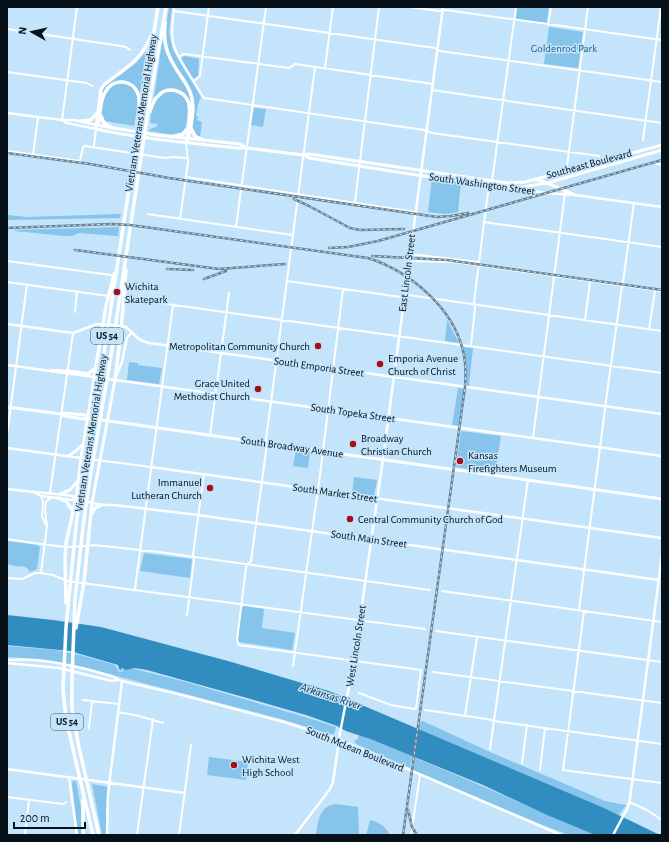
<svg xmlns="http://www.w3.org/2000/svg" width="669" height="842" viewBox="0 0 669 842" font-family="'Alegreya Sans',sans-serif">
	<rect width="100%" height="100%" fill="#c3e4fb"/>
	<path fill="#87c4eb" d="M169 7H172L169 33 173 50 201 97 198 104 196 116H198L197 120 202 122 200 137 196 136 192 129 195 109 193 94 169 55 165 36Z
		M517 7H549L547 23 516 19Z
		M549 27 583 32 578 68 544 64Z
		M162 42H163C166 60 180 77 189 92L191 98 192 112 188 98 173 89 155 98 154 97Z
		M146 51 140 93 125 81 107 87 101 97 104 86 136 63Z
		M185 56 199 59 198 76 196 78H193L182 60V57Z
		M120 83C123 84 128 84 130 85 143 93 136 114 134 126L105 121 101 116C104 100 102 88 120 83Z
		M173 91C189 96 189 105 187 120 186 125 186 128 183 132L176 135 149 131 150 129 156 127 158 124 150 123C152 108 155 92 173 91Z
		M254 108 266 109 263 127 251 125Z
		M432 178 461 182 458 212 446 214 428 212Z
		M121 214 120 218 7 220V215L27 217Z
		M119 227 118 236 79 233 72 236H64L15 231V230Z
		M447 320 459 343 445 341Z
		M463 347 473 348 469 386H467V367Z
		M129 362 138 363V365L162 368 159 384 127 380Z
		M458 388 464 389 459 426 452 425Z
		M461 431 501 436 495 473 456 467Z
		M296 450 310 452 308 468 293 466Z
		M354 477 377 480 374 496 352 494Z
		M7 541 37 545 40 547 37 569 30 572C26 564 21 567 14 566 12 565 9 564 7 564Z
		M144 553 192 559 190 578 140 571Z
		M244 606 264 609 262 628 295 633 292 650 239 642 238 640 242 608Z
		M7 646 56 650 80 655 115 665 119 672H121L124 668 135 669 186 682 315 720 336 727 334 734H330L281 719 82 667 47 660 7 657Z
		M423 721 490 752 605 801 626 805 619 815 418 730 420 722Z
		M359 735 412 756 410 768 356 744 354 741 355 740H357Z
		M209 757 248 762 246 780 207 775Z
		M415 758C475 782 535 810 595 835H569L540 824 413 770Z
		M73 781H76L81 807 82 835H78L72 784Z
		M92 784 108 787 106 806V835H102Z
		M336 804 358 807 359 835H316C318 821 319 806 336 804Z
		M370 820C379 822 385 826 390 835H366Z"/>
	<path fill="#318dc0" d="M7 615 53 620 101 627 228 661 329 691 604 808 660 835H595L547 815 483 785 370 739 346 731 337 726 306 715 247 698 147 670 135 668 126 670 122 668 120 671 118 665 70 651 7 645Z"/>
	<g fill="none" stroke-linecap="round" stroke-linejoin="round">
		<path stroke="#fff" stroke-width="2" d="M174 7C173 19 171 30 173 42 176 58 195 82 203 97L205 98 424 130 432 133 599 156
			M410 7 439 11 446 10 662 40
			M174 11 435 48 440 51 662 82
			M548 25 551 7
			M7 29 121 46 126 47 130 50
			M179 57 184 54 289 68 295 64 433 84
			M315 67 271 402 266 439 267 444 251 561 246 567 237 640 239 645 421 670 416 708 414 709 391 705 359 693
			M325 68 333 7
			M7 72 87 83 92 86
			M194 81 200 76 209 7
			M432 90 662 123
			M62 120 77 7
			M643 140 661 7
			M94 146 96 129
			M7 151 80 161 83 147 85 146 165 158 173 157 187 158
			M33 155 38 118
			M657 164 662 165
			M567 166 588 7
			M186 177 415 212
			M492 181 516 7
			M355 202 379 7
			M148 214 292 235
			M180 219 188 162 186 143
			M484 222 662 247
			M236 227 266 7
			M410 254 479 262
			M7 261 111 275
			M409 261 454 262 662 291
			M287 281 401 297 408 295 662 331
			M7 282 108 296
			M623 282 634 203
			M124 298 662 373
			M75 312 77 291
			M585 320 590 282
			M649 329 655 291
			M471 346 475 308 474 302 487 199 490 185
			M7 435 27 284
			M210 436 229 293
			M533 438 565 193
			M81 458 151 467
			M50 493 73 333
			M41 496 43 502 42 516 46 525
			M7 539C35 543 66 550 94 545L159 552 430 590
			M41 573 47 526 45 510 46 502 50 498
			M7 578 22 579 35 573H41L53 575 67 581 425 629
			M135 589 173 305
			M442 591 662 622
			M579 610 608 386 622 286
			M584 611 563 770 662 783
			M187 615 194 560 193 555 204 474
			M436 631 662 662
			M293 666 320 475 343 289
			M433 672 662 703
			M83 700 119 704
			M425 710 487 719 500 722 662 744
			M118 712 139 716 163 723
			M465 716 477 637
			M89 728 92 701
			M490 749 528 480
			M522 763 527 725
			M540 770 545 728
			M7 797 63 804 66 802
			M629 802 647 810 662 820
			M25 835 29 800
			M137 835 153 719
			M179 835 191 745
			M411 835 420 775"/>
		<path stroke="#fff" stroke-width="2.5" d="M7 113 62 120H74L96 125
			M63 121 67 123 96 129
			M518 188 545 193 575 195 662 207
			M7 324 73 333 97 324 113 325 126 327 140 340 149 343 662 414
			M7 365 662 456
			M51 370 67 371
			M117 374 122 362 127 338 132 332
			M7 448 81 458
			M151 467 662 538
			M7 489C29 492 51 493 73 496L76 499 101 505H114L198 515 659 580
			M35 493 41 496 73 500 75 499
			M7 660C41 657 78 666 111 676 115 677 118 680 122 681L182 695 284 722 340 740 561 835
			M7 663 59 668 112 681 118 680
			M7 769 185 793
			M69 777 77 835
			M107 835 108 794 122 681
			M295 835 330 789 333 782 340 733 354 660 383 459 443 7
			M613 835 628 807 630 798 662 555"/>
		<path stroke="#fff" stroke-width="3" d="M96 125 156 135 240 144 245 147
			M96 129C142 139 190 143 237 148H247L303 155 309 154 507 183 525 182 662 145
			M304 155 309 158 416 175 516 188 547 183 662 150
			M536 180 542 181 575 195
			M7 407 62 414 64 413 85 415 88 418
			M62 414 64 416 84 419 88 418 662 499
			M68 456 76 451 82 445
			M60 494 70 490 77 482
			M76 499 81 458 94 378
			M92 503 115 380"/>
		<path stroke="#fff" stroke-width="3.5" d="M165 22C164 33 164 43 168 53 178 80 197 85 192 118 191 127 190 135 186 143
			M150 111C152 105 154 99 159 95 168 86 183 90 188 101 192 110 188 129 187 139
			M101 116 104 123 112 128
			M81 121 91 120 96 114
			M98 124C101 114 99 100 106 91 113 78 133 79 138 94 140 98 139 105 139 109
			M191 128 195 136 203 140
			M96 129 101 89 105 84C127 67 141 61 152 34
			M171 137 183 134 186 130
			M67 371 88 374 95 368
			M94 378 106 306 114 274
			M115 380 121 331 126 270
			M58 498 66 501 73 511
			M92 513 95 508 101 505
			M66 603 65 559 66 543 76 499
			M76 628 84 582 92 503
			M83 800V835
			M93 835 66 719 63 689 66 627 76 526 82 482 102 366 139 123 158 7
			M99 835 78 743 72 708V677L75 599 83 527 89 483 109 368 150 98 166 7"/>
		<defs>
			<path id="rail" d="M7 153 90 164 169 178 437 217 451 216 468 213
				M294 199 309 206 350 228 360 230 404 229
				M7 228 112 224 130 225 368 258C409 271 453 307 463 351 466 363 466 375 465 387L403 835
				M329 248 348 247 378 241 662 160
				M75 250 219 269 285 264
				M372 256 447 260 662 290
				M167 269 193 270
				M204 279 226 271
				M408 810 412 827 417 835"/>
		</defs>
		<use href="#rail" stroke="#6b8292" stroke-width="2.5"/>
		<use href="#rail" stroke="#c3e4fb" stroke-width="1" stroke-dasharray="3" stroke-linecap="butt"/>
	</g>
	<g fill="#a61014" stroke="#c3e4fb" stroke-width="1.5">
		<circle cx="117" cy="292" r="4"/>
		<circle cx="318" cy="346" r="4"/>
		<circle cx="380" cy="364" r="4"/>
		<circle cx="258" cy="389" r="4"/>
		<circle cx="353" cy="444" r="4"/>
		<circle cx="460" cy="461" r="4"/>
		<circle cx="210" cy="488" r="4"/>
		<circle cx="350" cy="519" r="4"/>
		<circle cx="234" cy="765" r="4"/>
	</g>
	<g text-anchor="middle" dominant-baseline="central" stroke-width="3" stroke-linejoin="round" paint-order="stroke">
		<g fill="#c3e4fb" stroke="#3f505d" stroke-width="1">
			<rect x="91" y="328" width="32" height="16" rx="3"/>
			<rect x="51" y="714" width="32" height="16" rx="3"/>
		</g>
		<g font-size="10" font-weight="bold" fill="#061119">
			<text x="107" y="336">US 54</text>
			<text x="67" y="722">US 54</text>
		</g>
		<g font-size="11" fill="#1d5e82" stroke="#c3e4fb">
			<text x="564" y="48">Goldenrod Park</text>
		</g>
		<g font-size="11" fill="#061119" stroke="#c3e4fb">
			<text transform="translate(141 113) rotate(-81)">Vietnam Veterans Memorial Highway</text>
			<text transform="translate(589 164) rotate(-15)">Southeast Boulevard</text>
			<text transform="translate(482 184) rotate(8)">South Washington Street</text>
			<text transform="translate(407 273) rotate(-83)">East Lincoln Street</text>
			<text transform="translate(319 367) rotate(8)">South Emporia Street</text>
			<text transform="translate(353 413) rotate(8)">South Topeka Street</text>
			<text transform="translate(91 433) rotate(-81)">Vietnam Veterans Memorial Highway</text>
			<text transform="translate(292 447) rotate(8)">South Broadway Avenue</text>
			<text transform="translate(335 493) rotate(8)">South Market Street</text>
			<text transform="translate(369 539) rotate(8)">South Main Street</text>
			<text transform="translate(356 646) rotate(-81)">West Lincoln Street</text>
			<text transform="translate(355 749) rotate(22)">South McLean Boulevard</text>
		</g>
		<g font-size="11" fill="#061119" stroke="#c3e4fb" text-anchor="start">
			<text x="125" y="286">Wichita<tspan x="125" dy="13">Skatepark</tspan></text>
			<text x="310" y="346" text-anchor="end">Metropolitan Community Church</text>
			<text x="388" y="358">Emporia Avenue<tspan x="388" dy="13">Church of Christ</tspan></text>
			<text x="250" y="383" text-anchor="end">Grace United<tspan x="250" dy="13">Methodist Church</tspan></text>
			<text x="361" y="438">Broadway<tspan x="361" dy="13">Christian Church</tspan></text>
			<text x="468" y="455">Kansas<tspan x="468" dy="13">Firefighters Museum</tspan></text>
			<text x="202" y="482" text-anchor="end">Immanuel<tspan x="202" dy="13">Lutheran Church</tspan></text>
			<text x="358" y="519">Central Community Church of God</text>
			<text x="242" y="759">Wichita West<tspan x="242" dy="13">High School</tspan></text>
		</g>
		<g font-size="12" font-style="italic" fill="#0a3248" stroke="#c3e4fb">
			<text transform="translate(331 696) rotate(18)">Arkansas River</text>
		</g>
	</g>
	<rect width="669" height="842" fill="none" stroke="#061119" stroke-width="16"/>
	<g transform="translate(32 32) rotate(278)" stroke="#c3e4fb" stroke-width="3" paint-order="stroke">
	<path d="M0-3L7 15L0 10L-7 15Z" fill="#061119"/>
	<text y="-6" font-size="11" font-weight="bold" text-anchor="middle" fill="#061119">N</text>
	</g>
	<path d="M14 822v6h71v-6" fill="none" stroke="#061119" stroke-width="2"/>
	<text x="20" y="822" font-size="12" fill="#061119" stroke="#c3e4fb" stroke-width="3" paint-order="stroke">200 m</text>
</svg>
